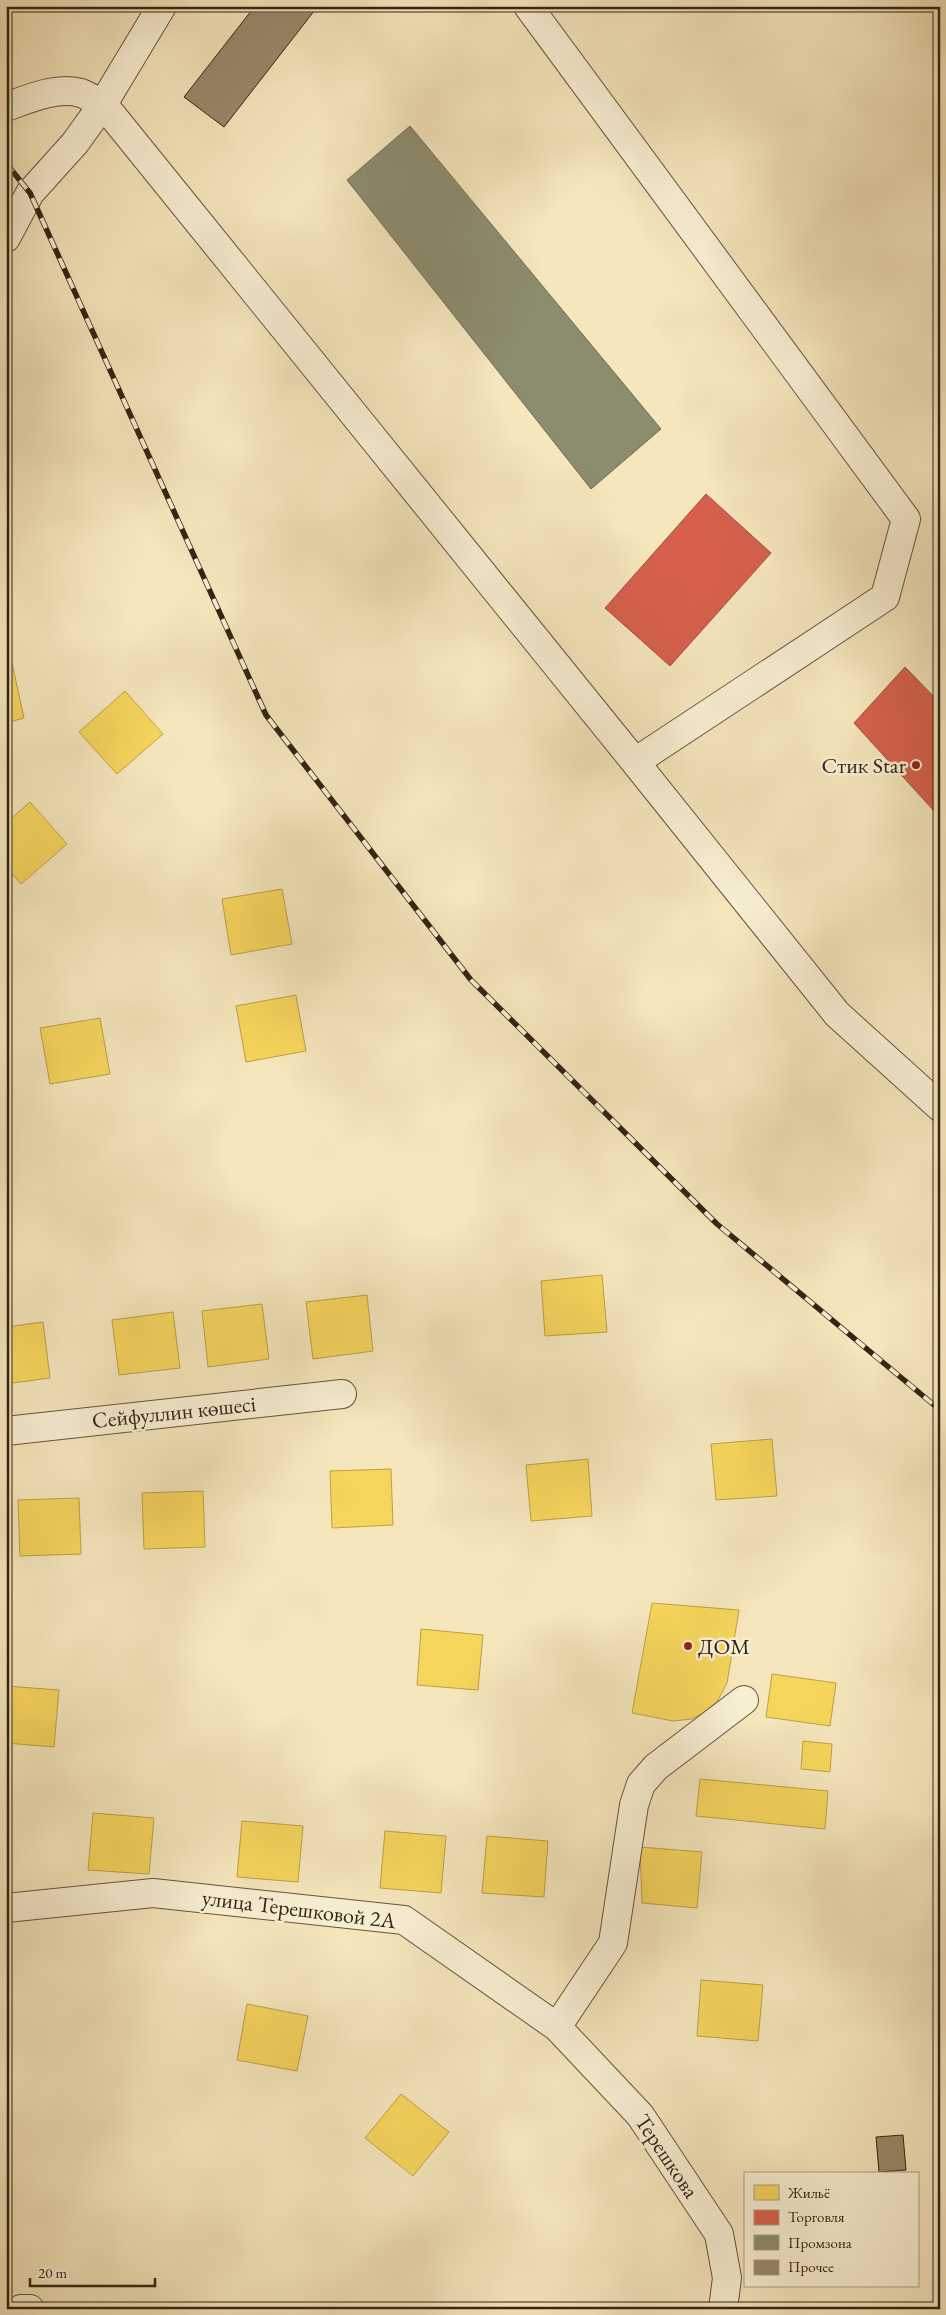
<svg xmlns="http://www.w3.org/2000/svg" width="946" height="2315" viewBox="0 0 946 2315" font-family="'EB Garamond',serif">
	<rect width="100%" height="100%" fill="#f5e6bc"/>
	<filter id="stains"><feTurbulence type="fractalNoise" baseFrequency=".004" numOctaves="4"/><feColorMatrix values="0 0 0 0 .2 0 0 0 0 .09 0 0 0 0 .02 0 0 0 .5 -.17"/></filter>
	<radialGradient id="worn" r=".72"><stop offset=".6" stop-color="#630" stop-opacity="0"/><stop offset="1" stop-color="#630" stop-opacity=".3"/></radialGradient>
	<path fill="#f6d55c" stroke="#bca046" d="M12 663 24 718 6 723V665Z
		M125 691 163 734 117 774 79 732Z
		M30 802 67 844 21 884 6 867V823Z
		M282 889 292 944 231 955 222 899Z
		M296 995 306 1051 246 1062 236 1006Z
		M100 1018 110 1074 50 1084 40 1028Z
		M602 1275 607 1332 545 1336 541 1281Z
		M367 1295 373 1351 313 1359 306 1302Z
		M262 1304 269 1359 208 1367 202 1311Z
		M173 1312 180 1368 119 1375 112 1320Z
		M43 1322 50 1378 6 1384V1327Z
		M772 1439 777 1496 716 1500 711 1444Z
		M588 1459 592 1516 531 1521 526 1465Z
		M391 1469 393 1525 332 1528 330 1471Z
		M203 1491 205 1547 144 1549 142 1493Z
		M79 1498 81 1554 20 1556 18 1500Z
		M652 1603 739 1610 727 1683 718 1700 707 1711 692 1719 673 1721 632 1713Z
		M421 1629 483 1635 478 1690 417 1685Z
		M772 1674 836 1683 830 1726 766 1717Z
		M6 1686 59 1690 54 1747 6 1743Z
		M803 1741 832 1744 830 1772 801 1769Z
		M700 1779 828 1791 825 1829 696 1816Z
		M93 1813 154 1818 149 1874 88 1870Z
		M242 1821 303 1826 298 1882 237 1877Z
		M385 1831 446 1836 441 1893 380 1888Z
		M487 1836 548 1841 544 1897 482 1893Z
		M640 1847 702 1852 697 1908 642 1903Z
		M701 1980 763 1985 758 2041 697 2036Z
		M247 2004 308 2016 297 2071 237 2060Z
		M401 2094 449 2132 413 2176 365 2138Z"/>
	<path fill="#d6604d" stroke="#a54e3c" d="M706 494 771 553 670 666 605 608Z
		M905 667 940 703V807L935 812 854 723Z"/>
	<path fill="#8c8c6e" stroke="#716d53" d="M410 126 661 429 591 489 347 180Z"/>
	<path fill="#98896b" stroke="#332413" d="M255 6H318L224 127 184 97Z
		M903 2135 906 2170 879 2172 876 2137Z"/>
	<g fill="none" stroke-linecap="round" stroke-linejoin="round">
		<defs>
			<path id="minor" d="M6 107C28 99 57 86 81 93 88 96 95 100 103 104L635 762 885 597 906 519 528 6
				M6 238 30 193 75 143 103 104 162 6
				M635 762 837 1014 940 1107
				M6 1431 342 1394
				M6 1908 153 1893 404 1920 557 2027 613 1943 634 1805 641 1784 656 1767 744 1700
				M557 2027 640 2115 719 2234 727 2278 723 2309
				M21 2309H30"/>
		</defs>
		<use href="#minor" stroke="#64543d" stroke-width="30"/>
		<use href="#minor" stroke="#f8efd3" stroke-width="28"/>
		<defs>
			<path id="rail" d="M6 163 30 193 266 715 471 980 717 1224 940 1410"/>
		</defs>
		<use href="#rail" stroke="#332413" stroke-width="5.5"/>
		<use href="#rail" stroke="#f8efd3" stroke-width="4" stroke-dasharray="11" stroke-linecap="butt"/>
	</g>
	<g fill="#8f2418" stroke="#f8efd3" stroke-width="2">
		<circle cx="916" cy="765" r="5"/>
		<circle cx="688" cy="1646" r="5"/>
	</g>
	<g text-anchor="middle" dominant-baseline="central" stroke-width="5" stroke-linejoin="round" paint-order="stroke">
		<g font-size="22" fill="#332413" stroke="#f8efd3" text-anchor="end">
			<text x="906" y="765">Стик Star</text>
			<text x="698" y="1646" text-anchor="start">ДОМ</text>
		</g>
		<g font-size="22" fill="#332413" stroke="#f8efd3">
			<text transform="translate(174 1412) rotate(-6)">Сейфуллин көшесі</text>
			<text transform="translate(299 1909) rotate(7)">улица Терешковой 2А</text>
			<text transform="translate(667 2156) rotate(56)">Терешкова</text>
		</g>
	</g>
	<rect width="946" height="2315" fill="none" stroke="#f5e6bc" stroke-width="25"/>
	<rect x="8" y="8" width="931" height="2300" fill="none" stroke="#332413" stroke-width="2.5"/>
	<rect x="12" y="12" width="921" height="2290" fill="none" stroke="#332413"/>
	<rect x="744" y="2172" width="175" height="115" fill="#f8efd3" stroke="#a99e86"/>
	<rect x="754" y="2185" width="25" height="15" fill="#f6d55c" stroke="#a99e86"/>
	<text x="788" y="2198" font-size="15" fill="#332413">Жильё</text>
	<rect x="754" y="2210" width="25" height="15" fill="#d6604d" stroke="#a99e86"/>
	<text x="788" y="2222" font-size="15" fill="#332413">Торговля</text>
	<rect x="754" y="2235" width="25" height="15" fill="#8c8c6e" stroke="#a99e86"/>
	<text x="788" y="2248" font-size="15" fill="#332413">Промзона</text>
	<rect x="754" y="2260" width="25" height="15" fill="#98896b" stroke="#a99e86"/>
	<text x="788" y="2272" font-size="15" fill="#332413">Прочее</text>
	<path d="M30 2278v8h125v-8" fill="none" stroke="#332413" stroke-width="2.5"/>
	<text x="38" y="2278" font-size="15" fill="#332413" stroke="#f8efd3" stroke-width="4" paint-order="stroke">20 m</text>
	<rect width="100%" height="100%" filter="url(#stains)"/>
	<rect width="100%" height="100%" fill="url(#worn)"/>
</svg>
